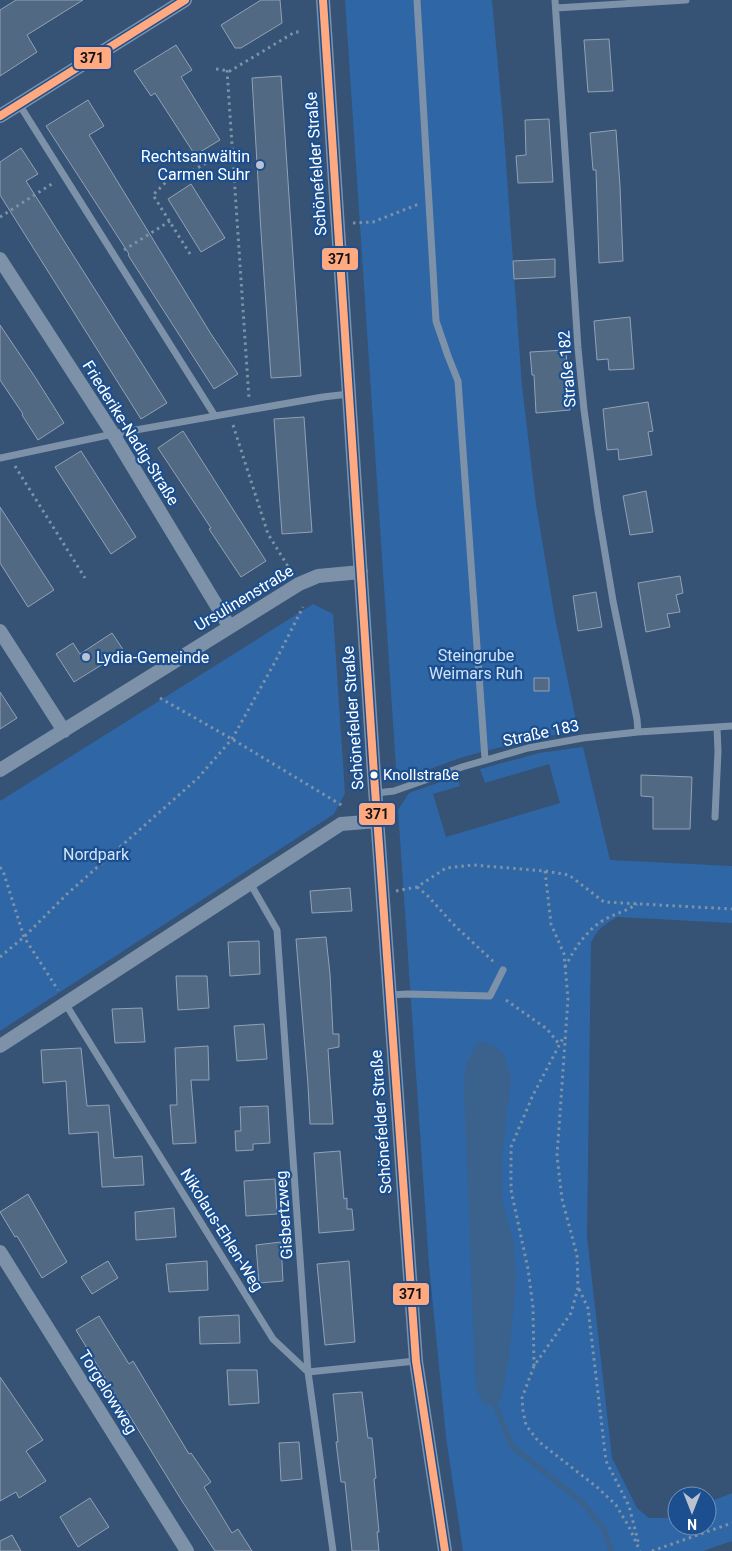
<svg xmlns="http://www.w3.org/2000/svg" width="732" height="1551" viewBox="0 0 732 1551" font-family="Roboto,sans-serif">
	<rect width="100%" height="100%" fill="#365274"/>
	<path fill="#2f66a5" d="M345 0H492L503 121 522 386 536 504 555 618 578 730 520 742 463 757 408 777 396 768Z
		M313 604 333 614 345 793 334 814 0 1031V801Z
		M583 747 610 860 732 866V923L617 917C604 925 597 929 591 943L587 1236 612 1458 637 1508 649 1518H669L677 1515V1526H707V1503L732 1493V1541L703 1551H463L446 1437 429 1265 398 810 409 793 457 776 460 786 433 794 446 837 560 803 549 764 485 783 480 769 539 753Z"/>
	<path fill="#3b618d" d="M479 1041 492 1045 504 1054 511 1079 502 1157V1199L514 1243 516 1279 509 1359 502 1396 495 1405H485L476 1390 474 1353 464 1085 466 1064Z"/>
	<g fill="none" stroke-linecap="round" stroke-linejoin="round">
		<path stroke="#3b618d" stroke-width="5.5" d="M495 1405 512 1446 582 1502 605 1531 611 1551"/>
	</g>
	<path fill="#526984" stroke="#92a2b6" d="M16 0H83L27 35 37 52 0 76V10Z
		M261 0H280L282 23 241 48H235L221 25Z
		M609 39 613 91 588 92 584 40Z
		M176 45 192 70 181 77 220 140 195 155 155 93 151 96 134 71Z
		M281 76 301 376 271 378 261 232 252 78Z
		M88 100 104 126 89 135 211 334 238 374 214 389 128 255 129 254 46 126Z
		M549 119 553 182 518 183 516 156 526 155 525 120Z
		M616 130 620 186 623 261 599 263 596 170H593L590 133Z
		M21 148 38 174 26 181 167 403 141 419 0 195V162Z
		M191 184 225 238 201 252 168 199Z
		M555 259V277L514 279 513 261Z
		M630 317 634 369 609 370 608 359 597 360 594 321Z
		M0 325 35 377 64 423 38 440 22 415 23 414 0 380Z
		M566 350 570 410 536 413 534 375H532L530 352Z
		M648 402 653 431 648 432 652 455 619 460 618 449 607 450 603 409Z
		M304 417 312 532 282 534 274 419Z
		M183 431 266 561 241 577 209 529 211 528 158 448Z
		M81 451 136 537 111 554 55 467Z
		M646 491 653 532 630 535 623 496Z
		M0 507 54 590 28 607 0 563Z
		M680 576 683 593 676 595 680 612 667 614 670 627 646 632 638 583Z
		M596 592 602 627 578 631 573 596Z
		M112 633 124 651 74 682 56 654 73 643 80 654Z
		M534 678H549V691H534Z
		M0 692 17 718 0 729Z
		M641 775 692 777 690 829H653V797L641 796Z
		M350 888 352 911 312 913 310 891Z
		M326 937 330 974 333 1034H339V1047L328 1049 333 1124H310L308 1085 296 939Z
		M259 941 260 974 230 976 228 942Z
		M176 976H207L209 1008 178 1010Z
		M142 1008 145 1042 115 1043 112 1009Z
		M264 1024 267 1059 237 1061 234 1026Z
		M208 1046 209 1080H191L196 1143 173 1144 170 1105H177L175 1048Z
		M81 1048 87 1106 109 1105 114 1158 142 1156 144 1185 102 1187 98 1132 69 1134 66 1081 43 1083 41 1050Z
		M268 1106 270 1143 253 1144V1150L236 1151 235 1131H241L240 1107Z
		M340 1151 344 1199 347 1198V1209H352L354 1230 319 1233 314 1153Z
		M275 1179 277 1214 246 1216 244 1181Z
		M28 1194 67 1262 42 1278 17 1236 15 1237 0 1212Z
		M174 1208 176 1237 136 1240 135 1212Z
		M281 1242 283 1281 259 1283 256 1245Z
		M108 1261 118 1278 92 1294 81 1277Z
		M207 1261 208 1290 169 1292 166 1264Z
		M349 1261 355 1342 325 1345 317 1264Z
		M239 1315 240 1343 200 1344 199 1317Z
		M99 1316 129 1364 133 1361 189 1454 191 1453 211 1482 204 1487 232 1533 238 1529 252 1551H215L182 1501 126 1410 125 1411 76 1330Z
		M227 1370H257L259 1403 229 1405Z
		M0 1377 43 1440 26 1451 46 1481 19 1498 16 1492 0 1501Z
		M362 1392 368 1438H372L376 1478 374 1479 379 1532H377L379 1551H352L345 1482H341L336 1442H338L333 1394Z
		M299 1442 302 1479 281 1481 279 1443Z
		M90 1498 109 1527 78 1547 60 1517Z
		M12 1535 21 1551H0V1541Z"/>
	<g fill="none" stroke-linecap="round" stroke-linejoin="round">
		<path stroke="#7d92a8" stroke-width="3" stroke-dasharray="2.5 4" stroke-linecap="butt" d="M216 69 230 71 295 32H299
			M227 70 249 399
			M0 217 55 182
			M353 223 373 222 419 204
			M124 250 170 221
			M190 254 153 195 169 179 194 170 232 148
			M233 425 268 534 289 568
			M15 466 85 578
			M143 653 145 657
			M160 698 232 739 343 806H345
			M0 867 4 874 24 937 58 990
			M545 871 551 924 564 954 568 999 557 1156 562 1199 577 1255 578 1288 571 1313 534 1366 522 1398 523 1411 526 1425 538 1441 598 1488 616 1505 629 1527 640 1551
			M417 887 427 895 453 924 495 963
			M396 891 417 887 446 868 473 865 545 871 569 875 604 902 732 909
			M0 957 24 937 67 894 198 778 232 739 275 662 303 607
			M565 967C574 950 583 935 599 923 610 915 625 912 637 904
			M506 1000 547 1029 559 1044
			M579 1289 588 1308 606 1461 629 1506 639 1545
			M534 1366 533 1307 528 1269 511 1190V1147L533 1095 564 1036
			M652 1551 732 1523"/>
		<path stroke="#7d92a8" stroke-width="7" d="M417 0 436 321 448 356 458 381 485 759
			M555 0 578 348 584 410 598 511 613 601 637 719 638 732
			M556 8 686 0
			M19 104 215 416
			M0 458 113 434 323 397 349 394
			M376 793 394 791 462 767 528 748 583 738 638 732 732 726
			M715 817 718 751 717 727
			M250 883 277 930 308 1372 333 1551
			M389 995 408 994 490 996 503 970
			M65 1003 273 1339 308 1372 416 1361"/>
		<path stroke="#7d92a8" stroke-width="14" d="M323 0 374 775 416 1361 445 1551
			M0 116 185 0
			M0 259 113 434 229 626
			M0 631 64 731
			M0 770 299 584 318 576 361 572
			M0 1046 341 824 377 821
			M0 1252 187 1551"/>
		<defs>
			<path id="bus-1" d="M323 0 374 775 416 1361 445 1551
				M0 116 185 0"/>
		</defs>
		<use href="#bus-1" stroke="#1b4f8f" stroke-width="11"/>
		<use href="#bus-1" stroke="#ffa980" stroke-width="8"/>
	</g>
	<g fill="#b9c2ce" stroke="#1b4f8f" stroke-width="2">
		<circle cx="260" cy="165" r="5"/>
		<circle cx="86" cy="657" r="5"/>
	</g>
	<circle fill="#fff" stroke="#1b4f8f" stroke-width="2" cx="374" cy="775" r="4.5"/>
	<g text-anchor="middle" dominant-baseline="central" stroke-width="4.5" stroke-linejoin="round" paint-order="stroke">
		<g font-size="15" fill="#fff" stroke="#1b4f8f" text-anchor="start">
			<text x="383" y="775">Knollstraße</text>
		</g>
		<g font-size="16" fill="#fff" stroke="#1b4f8f" text-anchor="end">
			<text x="250" y="156">Rechtsanwältin<tspan x="250" dy="18">Carmen Suhr</tspan></text>
			<text x="96" y="657" text-anchor="start">Lydia-Gemeinde</text>
		</g>
		<g font-size="16" fill="#fff" stroke="#1b4f8f">
			<text transform="translate(316 164) rotate(-94)">Schönefelder Straße</text>
			<text transform="translate(567 369) rotate(-95)">Straße 182</text>
			<text transform="translate(131 433) rotate(58)">Friederike-Nadig-Straße</text>
			<text transform="translate(244 598) rotate(-31)">Ursulinenstraße</text>
			<text transform="translate(353 718) rotate(-94)">Schönefelder Straße</text>
			<text transform="translate(541 733) rotate(-12)">Straße 183</text>
			<text transform="translate(381 1122) rotate(-94)">Schönefelder Straße</text>
			<text transform="translate(284 1215) rotate(-94)">Gisbertzweg</text>
			<text transform="translate(222 1230) rotate(58)">Nikolaus-Ehlen-Weg</text>
			<text transform="translate(108 1392) rotate(58)">Torgelowweg</text>
		</g>
		<g font-size="16" fill="#cfe3fa" stroke="#1b4f8f">
			<text x="476" y="655">Steingrube<tspan x="476" dy="18">Weimars Ruh</tspan></text>
			<text x="96" y="854">Nordpark</text>
		</g>
	</g>
	<g stroke="#1b4f8f" stroke-width="2">
		<rect x="73" y="46" width="39" height="24" rx="5" fill="#ffa980"/>
		<rect x="321" y="247" width="38" height="24" rx="5" fill="#ffa980"/>
		<rect x="358" y="802" width="38" height="24" rx="5" fill="#ffa980"/>
		<rect x="392" y="1282" width="38" height="24" rx="5" fill="#ffa980"/>
	</g>
	<g font-size="14" text-anchor="middle" font-weight="bold" fill="#111">
		<text x="92" y="63">371</text>
		<text x="340" y="264">371</text>
		<text x="377" y="819">371</text>
		<text x="411" y="1299">371</text>
	</g>
	<g transform="translate(692 1511) rotate(180)"><circle r="24" fill="#1b4f8f" stroke="#7695bc"/>
	<path d="M0-4L9 19L0 12L-9 19Z" fill="#b9c2ce"/>
	<text y="-8" font-size="14" font-weight="bold" text-anchor="middle" fill="#ffffff">N</text>
	</g>
</svg>
